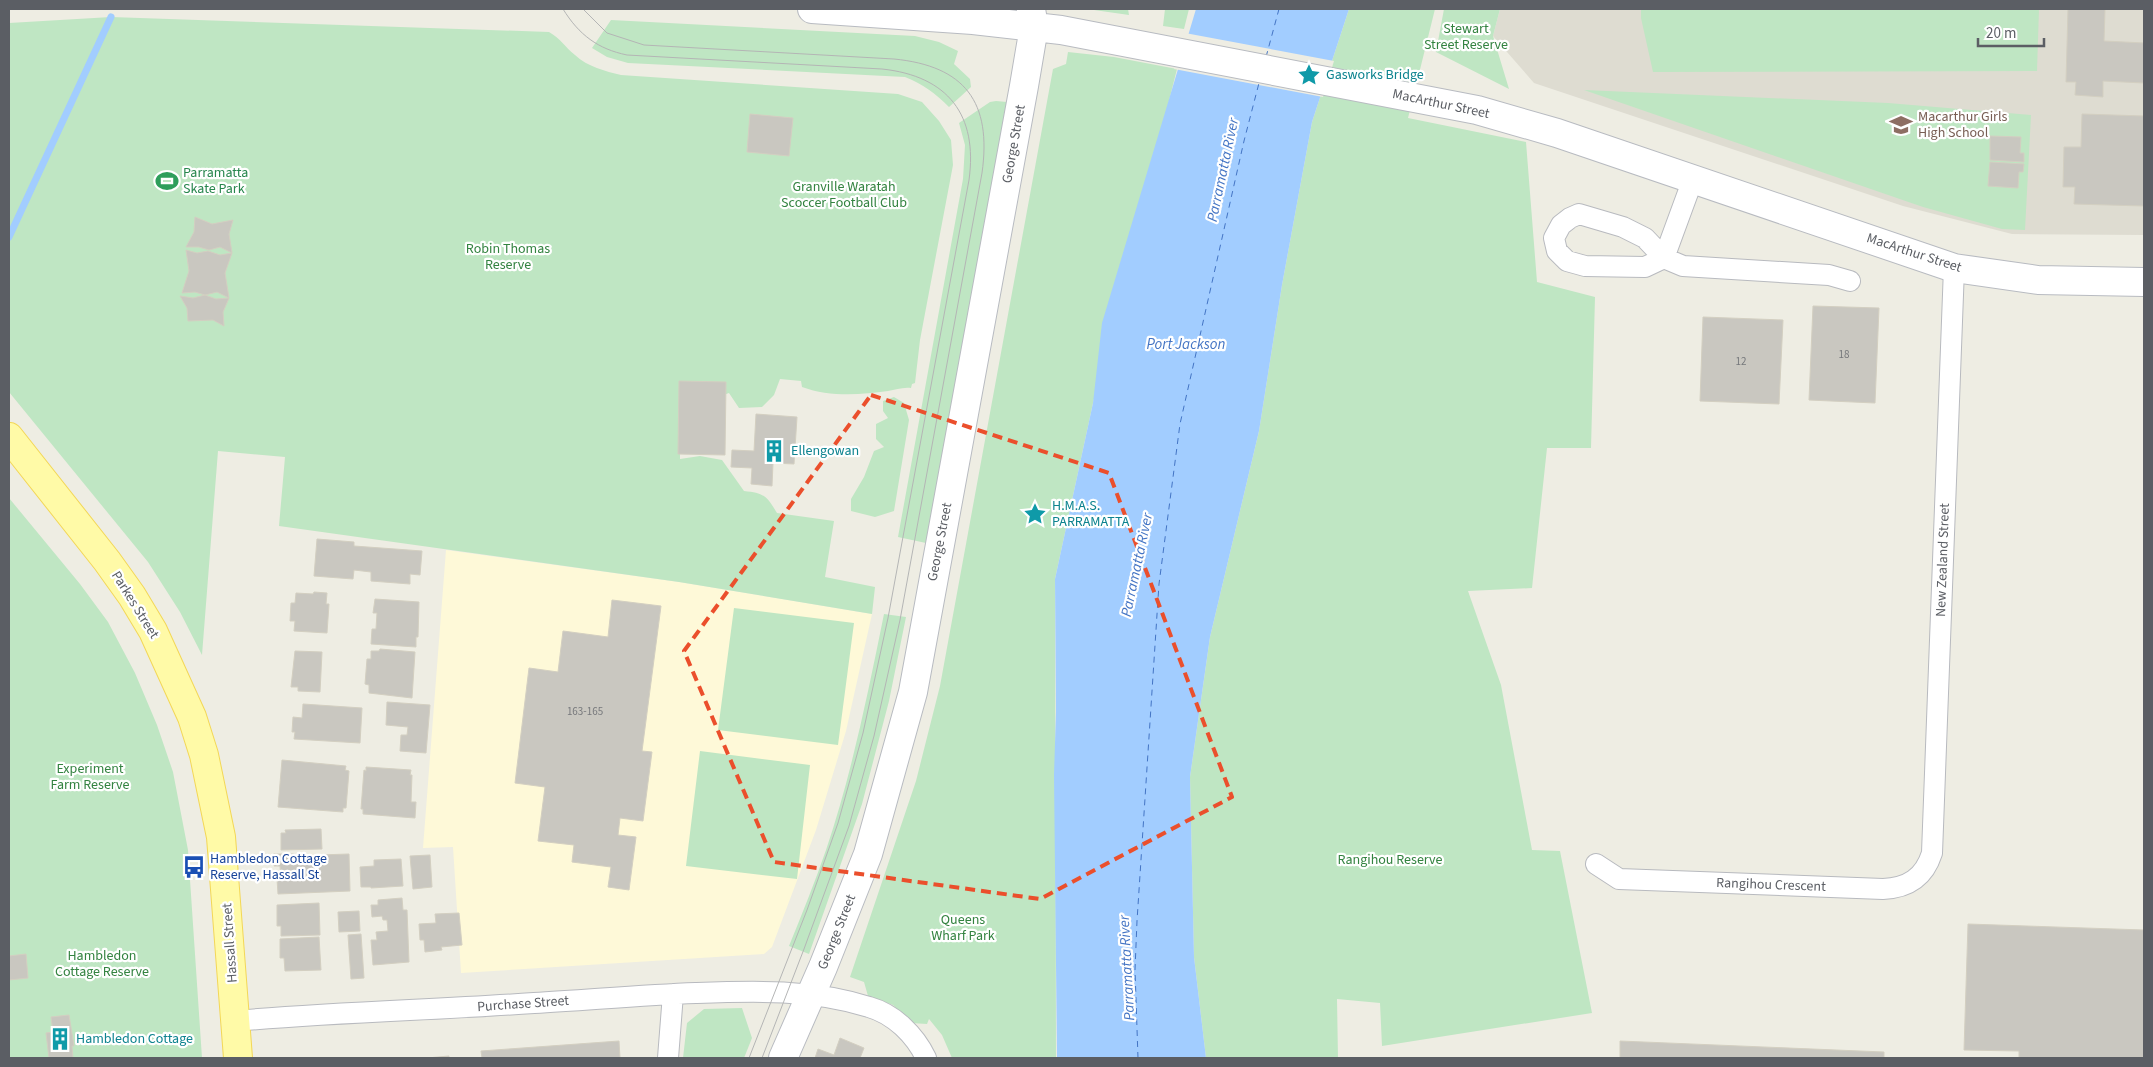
<svg xmlns="http://www.w3.org/2000/svg" width="2153" height="1067" viewBox="0 0 2153 1067" font-family="'Source Sans 3',sans-serif">
	<rect width="100%" height="100%" fill="#eeede3"/>
	<path fill="#fef9d8" d="M446 550 679 582 872 614 846 731 816 830 772 947 764 954 461 973 453 847 423 848Z"/>
	<path fill="#dedcd1" d="M1500 9H2144V235L2012 234 1903 206 1534 83 1493 36Z"/>
	<path fill="#bfe6c3" d="M1093 9H1128L1129 15 1094 10Z
		M1165 9H1189L1184 29 1163 26Z
		M1349 9H1435L1408 118 1526 142 1537 282 1595 297 1591 448H1547L1532 588 1468 591 1501 685 1532 850 1560 851 1592 1013 1382 1046 1380 1003 1337 999 1338 1058H1206L1194 957 1190 777 1210 637 1259 431 1282 285 1312 122Z
		M1444 9H1500L1493 36 1509 89 1436 52Z
		M1641 9H2039L2037 71 1653 72 1641 18Z
		M111 17 549 32C560 38 565 47 575 55 588 67 605 71 621 75L898 94 922 102 939 121 951 140 953 165 920 340 915 383 912 384 911 388C902 387 896 390 888 391 860 395 829 397 802 387L801 381 780 379 774 395 762 407 739 408 729 393 712 399 680 398V459L700 456 722 460 744 491C764 493 767 496 777 513L834 521 825 577 875 587 872 614 679 582 279 526 285 457 218 451 202 655 180 612 148 562 9 392V23Z
		M611 20 915 36 939 42 958 51 954 64 970 79 971 87 949 107C935 93 923 84 905 77L628 63 607 57 592 48Z
		M1068 52 1114 57 1177 69 1093 403 1055 579 1056 1058H952L942 1035 929 1019 927 1024 911 1023 893 1005 868 996 864 982 850 977 916 781 940 686 1053 69 1066 64Z
		M1584 90 1888 103 2031 115 2025 230 2002 229 1923 207Z
		M996 101 1007 102 926 543 898 537 963 179 965 145 959 123 990 102Z
		M894 397 904 403 909 420 894 511 875 517 851 511V499L864 477 874 451 884 447 876 439V424L888 418 883 411V401Z
		M9 498 80 584 108 622 135 673 157 725 173 772 188 850 202 1058H9Z
		M734 608 854 623 838 745 718 730Z
		M884 614 906 617 889 701 862 804 809 954 789 946C802 914 815 882 826 850 852 773 868 693 884 614Z
		M700 751 810 765 797 879 686 866Z
		M742 1008 752 1038 744 1058H683L687 1023 704 1009Z"/>
	<path fill="#a2cdff" d="M1196 9H1349L1312 122 1282 285 1259 431 1210 637 1190 777 1194 957 1206 1058H1057L1054 775 1056 712 1055 579 1093 403 1102 323Z"/>
	<path fill="#eeede3" d="M1185 33 1334 61 1323 97 1174 69Z"/>
	<g fill="none" stroke-linecap="round" stroke-linejoin="round">
		<path stroke="#a2cdff" stroke-width="7" d="M9 237 111 17"/>
		<path stroke="#4374c4" stroke-width="1" stroke-dasharray="6 5" stroke-linecap="butt" d="M1266 57 1279 9
			M1138 1058 1135 970 1137 921 1159 584 1180 424 1244 141 1259 83"/>
	</g>
	<path fill="#c9c7c0" stroke="#d3cfc1" d="M2068 9H2105L2104 41 2144 43V83L2103 81V97L2075 95 2076 82H2066Z
		M750 114 793 118 789 156 747 152Z
		M2082 114 2144 116V206L2074 204 2075 187H2063L2064 147H2081Z
		M1990 136 2021 137 2020 153H2024V162L1990 160Z
		M1990 162 2024 164 2023 172H2019L2018 188 1988 186Z
		M195 217 212 224 233 220 229 234 232 253 220 247 209 250 199 247H186L194 232Z
		M186 250 197 253 208 251 220 255 232 253 225 273 229 298 217 292 205 295 195 292 182 293 189 271Z
		M205 295 216 299 229 298 223 312 224 326 213 320 188 321 187 308 180 296 193 298Z
		M1813 306 1879 308 1875 403 1809 400Z
		M1703 317 1783 320 1779 404 1700 401Z
		M679 381 726 382 725 455 678 454Z
		M756 414 797 417 794 464 773 463 772 486 751 484 752 468 731 467 732 450 754 451Z
		M317 539 354 542V546L422 551 420 575 410 574V584L371 581V572L354 570 353 579 314 576Z
		M314 592 327 593 326 604H329L327 633 294 631 295 621H290L291 603H295L296 593 313 594Z
		M375 599 419 602 418 637H416V647L371 644 372 629H376L377 613H373Z
		M612 600 661 606 642 751 652 752 643 821 620 818 618 835 636 837 629 890 608 887 611 867 572 862 574 845 538 841 545 787 515 783 529 668 558 672 563 631 608 637Z
		M380 649 415 652 412 698 369 693V685L365 684 367 659H371V651H379Z
		M295 651 322 652 320 692 298 691V687H291Z
		M387 702 430 705 426 753 400 751 401 735H407L408 727 386 725Z
		M303 704 362 708 360 743 294 739 295 732H292L293 717 302 718Z
		M282 760 346 766 345 770 349 771 346 808H343V812L278 807Z
		M366 767 411 770 410 775H412L411 802H416L415 818 363 814V809H361L364 770 366 771Z
		M321 829 322 849 281 850V833H286L285 830Z
		M273 854H294L295 862 319 861V855L349 854 350 891 278 894 277 879H281L280 866H274Z
		M430 855 432 887 413 889 410 856Z
		M401 859 403 886 371 888V887H361L360 867 374 866V860Z
		M402 898 403 910H407L409 962 373 965 371 940H377L376 932 388 931 387 920H383L382 916 372 917 371 905H378V900Z
		M319 903 320 935 281 936V926H277V905Z
		M359 911 360 931 339 932 338 912Z
		M459 913 462 945 441 947 442 950 425 952 424 940H420L419 924 436 923 435 914Z
		M1968 924 2144 930V1058H2019V1051L1964 1050Z
		M361 934 364 978 351 979 348 935Z
		M319 937 321 970 285 971 284 958H280V939Z
		M26 954 28 978 9 980V956Z
		M69 1015 74 1046H72L73 1058H49L46 1033 53 1032 51 1017Z
		M840 1038 864 1048 860 1058H815L818 1049 834 1055Z
		M619 1041 620 1058H482L481 1051Z
		M1620 1041 1884 1052V1058H1620Z
		M449 1056V1058H427Z"/>
	<g fill="none" stroke-linecap="round" stroke-linejoin="round">
		<defs>
			<path id="street" d="M1693 179 1664 258 1645 267 1585 266 1567 261 1557 251 1554 238 1561 225 1570 218 1579 214 1623 227 1645 238 1664 258 1683 266 1829 275 1850 281
				M1596 864 1619 879 1883 889C1908 888 1924 878 1932 853L1954 268
				M235 1021C334 1012 434 1010 534 1003 588 1000 642 995 696 993 755 991 812 989 869 1007 894 1014 915 1035 926 1058
				M668 1058 673 994"/>
			<path id="secondary" d="M812 9 973 20 1061 30 1477 110 1557 133 1954 268 2038 280 2144 282
				M783 1058 823 967 868 854 913 692 1024 86 1034 27 1031 9"/>
			<path id="primary" d="M9 437 107 561 132 596 153 631 192 717 204 755 221 837 238 1058"/>
		</defs>
		<use href="#street" stroke="#b8babf" stroke-width="22"/>
		<use href="#secondary" stroke="#b8bbc1" stroke-width="30"/>
		<use href="#primary" stroke="#f3d757" stroke-width="30"/>
		<use href="#street" stroke="#fff" stroke-width="20"/>
		<use href="#secondary" stroke="#fff" stroke-width="28"/>
		<use href="#primary" stroke="#fffaa7" stroke-width="28"/>
		<path stroke="#b4b5b5" stroke-width="1" d="M563 9C579 35 598 49 627 55L882 69C948 76 978 115 969 180L888 618 863 733 838 823 807 910 749 1058
			M583 9 607 33 644 45 894 59C965 66 992 102 982 173L900 620 874 736 849 826 804 949 762 1058"/>
	</g>
	<path fill="none" stroke="#eb4f2c" stroke-width="4" stroke-dasharray="10 6" stroke-linejoin="round" d="M871 395 1109 473 1232 797 1040 899 774 862 684 651Z"/>
	<defs>
		<symbol id="sight-bare" viewBox="-9 -9 18 18"><path d="M0-6L1.8-2.2L6-1.7L2.9 1.2L3.7 5.4L0 3.3L-3.7 5.4L-2.9 1.2L-6-1.7L-1.8-2.2Z" fill="#0f9aa8" stroke="#fff" stroke-width="2.5" paint-order="stroke"/></symbol>
		<symbol id="school-bare" viewBox="-9 -9 18 18"><path d="M0-5L7-2L0 1L-7-2ZM-4 1L0 2.5L4 1V4Q0 6-4 4Z" fill="#8d6e63" stroke="#fff" stroke-width="2.5" paint-order="stroke"/></symbol>
		<symbol id="stadium-bare" viewBox="-9 -9 18 18"><path d="M0-5a6.5 5 0 1 0 0 10a6.5 5 0 1 0 0-10ZM-3.5-1.8h7v3.6h-7Z" fill="#2e9e5b" stroke="#fff" stroke-width="2.5" paint-order="stroke"/></symbol>
		<symbol id="building-bare" viewBox="-9 -9 18 18"><path d="M-4-6H4V6H1V3H-1V6H-4ZM-2.5-4.3h1.7v1.8h-1.7ZM.8-4.3h1.7v1.8H.8ZM-2.5-1h1.7V.8h-1.7ZM.8-1h1.7V.8H.8Z" fill="#0f9aa8" stroke="#fff" stroke-width="2.5" paint-order="stroke"/></symbol>
		<symbol id="bus-bare" viewBox="-9 -9 18 18"><path d="M-5-6H5V4H4V6H2V4H-2V6H-4V4H-5ZM-3.5-4V0h7V-4ZM-3.5 1.2v1.5H-2V1.2ZM2 1.2v1.5H3.5V1.2Z" fill="#1a4fb4" stroke="#fff" stroke-width="2.5" paint-order="stroke"/></symbol>
	</defs>
	<g fill-rule="evenodd">
		<use href="#sight-bare" x="1293" y="59" width="32" height="32"/>
		<use href="#school-bare" x="1885" y="109" width="32" height="32"/>
		<use href="#stadium-bare" x="151" y="165" width="32" height="32"/>
		<use href="#building-bare" x="758" y="435" width="32" height="32"/>
		<use href="#sight-bare" x="1019" y="498" width="32" height="32"/>
		<use href="#bus-bare" x="178" y="851" width="32" height="32"/>
		<use href="#building-bare" x="44" y="1023" width="32" height="32"/>
	</g>
	<g text-anchor="middle" dominant-baseline="central" stroke-width="4.5" stroke-linejoin="round" paint-order="stroke">
		<g font-size="11" fill="#76787b">
			<text x="1844" y="354">18</text>
			<text x="1741" y="361">12</text>
			<text x="585" y="711">163-165</text>
		</g>
		<g font-size="14" fill="#338340" stroke="#fff">
			<text x="1466" y="29">Stewart<tspan x="1466" dy="16">Street Reserve</tspan></text>
			<text x="844" y="187">Granville Waratah<tspan x="844" dy="16">Scoccer Football Club</tspan></text>
			<text x="508" y="249">Robin Thomas<tspan x="508" dy="16">Reserve</tspan></text>
			<text x="90" y="769">Experiment<tspan x="90" dy="16">Farm Reserve</tspan></text>
			<text x="1390" y="860">Rangihou Reserve</text>
			<text x="963" y="920">Queens<tspan x="963" dy="16">Wharf Park</tspan></text>
			<text x="102" y="956">Hambledon<tspan x="102" dy="16">Cottage Reserve</tspan></text>
		</g>
		<g font-size="14" fill="#0d838f" stroke="#fff" text-anchor="start">
			<text x="1326" y="75">Gasworks Bridge</text>
			<text x="791" y="451">Ellengowan</text>
			<text x="1052" y="506">H.M.A.S.<tspan x="1052" dy="16">PARRAMATTA</tspan></text>
			<text x="76" y="1039">Hambledon Cottage</text>
		</g>
		<g font-size="14" fill="#5b5e64" stroke="#fff">
			<text transform="translate(1441 104) rotate(12)">MacArthur Street</text>
			<text transform="translate(1014 144) rotate(-80)">George Street</text>
			<text transform="translate(1914 253) rotate(18)">MacArthur Street</text>
			<text transform="translate(940 542) rotate(-79)">George Street</text>
			<text transform="translate(1943 560) rotate(-88)">New Zealand Street</text>
			<text transform="translate(135 605) rotate(58)">Parkes Street</text>
			<text transform="translate(1771 885) rotate(2)">Rangihou Crescent</text>
			<text transform="translate(837 932) rotate(-68)">George Street</text>
			<text transform="translate(230 943) rotate(-94)">Hassall Street</text>
			<text transform="translate(523 1004) rotate(-4)">Purchase Street</text>
		</g>
		<g font-size="14" fill="#785e54" stroke="#fff" text-anchor="start">
			<text x="1918" y="117">Macarthur Girls<tspan x="1918" dy="16">High School</tspan></text>
		</g>
		<g font-size="14" fill="#27864d" stroke="#fff" text-anchor="start">
			<text x="183" y="173">Parramatta<tspan x="183" dy="16">Skate Park</tspan></text>
		</g>
		<g font-size="14" fill="#164399" stroke="#fff" text-anchor="start">
			<text x="210" y="859">Hambledon Cottage<tspan x="210" dy="16">Reserve, Hassall St</tspan></text>
		</g>
		<g font-size="15" font-style="italic" fill="#4374c4" stroke="#fff">
			<text transform="translate(1223 170) rotate(-78)">Parramatta River</text>
			<text x="1186" y="344">Port Jackson</text>
			<text transform="translate(1137 565) rotate(-78)">Parramatta River</text>
			<text transform="translate(1127 968) rotate(-93)">Parramatta River</text>
		</g>
	</g>
	<rect width="2153" height="1067" fill="none" stroke="#5b5e64" stroke-width="20"/>
	<path d="M1978 38v8h66v-8" fill="none" stroke="#5b5e64" stroke-width="2.5"/>
	<text x="1986" y="38" font-size="15" fill="#5b5e64" stroke="#ffffff" stroke-width="4" paint-order="stroke">20 m</text>
</svg>
